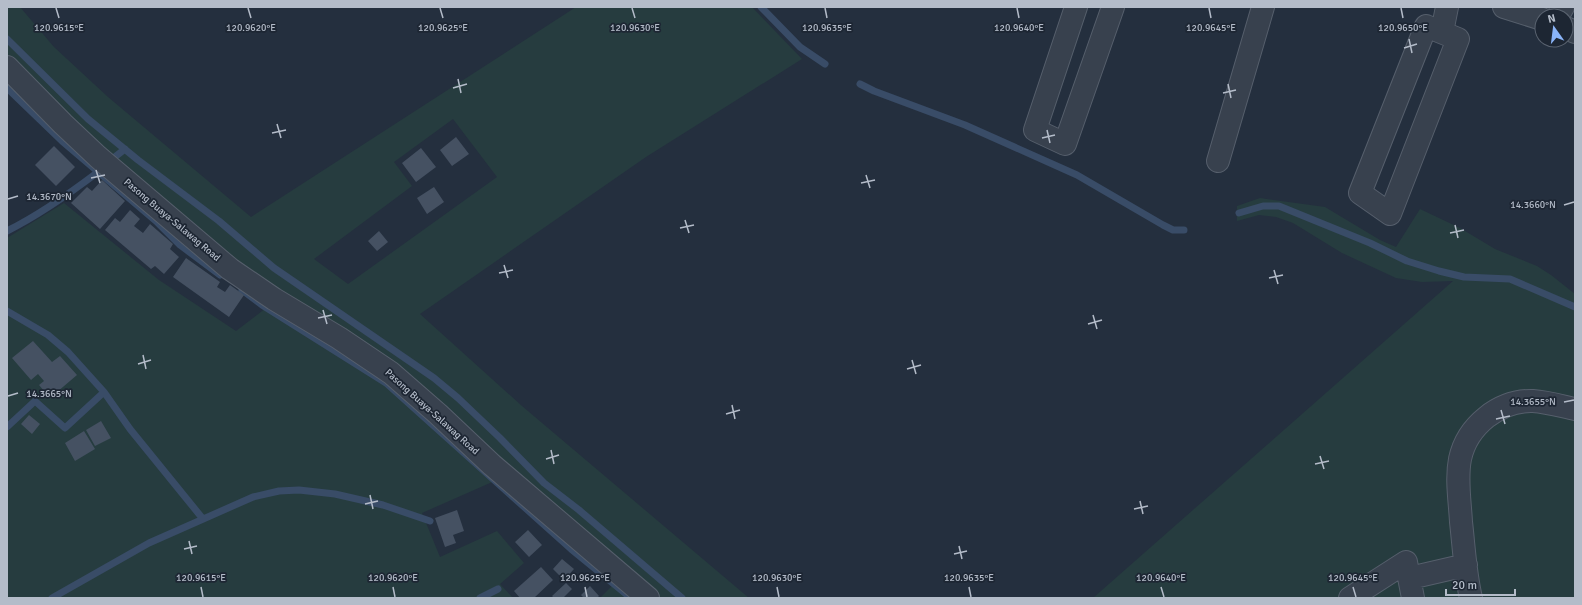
<svg xmlns="http://www.w3.org/2000/svg" width="1582" height="605" viewBox="0 0 1582 605" font-family="Signika,sans-serif">
	<rect width="100%" height="100%" fill="#242f3e"/>
	<path fill="#263c3f" fill-rule="evenodd" d="M7 7H20L54 47 108 97 251 217 576 7H752L802 59 646 157 420 314 522 406 749 598H660L495 453 455 415 412 381 294 301 224 251 91 140 7 54ZM453 119 497 177 348 284 314 259 412 186 394 162Z
		M1260 198 1325 207 1380 240 1396 247 1420 209 1460 228 1495 249 1537 266 1551 275 1575 294V598H1093L1453 281 1422 282 1396 278 1342 253 1293 223 1276 217 1259 215 1237 221V206Z
		M64 203 159 280 236 331 270 305 357 355 499 479 422 513 440 557 497 531 524 563 500 584 513 598H7V238Z
		M617 581 637 598H600Z"/>
	<g fill="none" stroke-linecap="round" stroke-linejoin="round">
		<path stroke="#394c67" stroke-width="7" d="M761 7 800 47 825 64
			M7 39 88 119 138 160 219 221 274 268 434 378 458 398 500 438 544 483 579 510 682 598
			M860 84 874 91 965 125 1077 175 1163 225 1173 230H1184
			M7 88 62 141 156 221 180 245 220 275
			M116 156 125 149
			M1239 213 1263 206H1279L1370 243 1407 261 1439 271 1464 277 1510 279 1575 307
			M7 231C39 215 69 194 98 172
			M242 290 262 305 386 383 571 549 631 598
			M7 311 48 335 68 352 104 392 130 429 203 519
			M7 427 35 401 65 428 104 392
			M52 598 149 543 253 497 279 491 299 490 335 494 383 505 430 521
			M480 598 498 589"/>
	</g>
	<path fill="#455162" d="M456 137 469 154 452 166 440 150Z
		M54 146 75 167 56 186 35 165Z
		M421 148 436 167 416 182 402 163Z
		M102 180 125 201 100 229 71 203 87 187 92 191Z
		M434 187 444 202 427 214 417 198Z
		M130 210 140 219 134 226 143 233 150 224 173 244 170 249 179 257 164 274 155 266 151 269 105 230 115 218 120 222Z
		M379 231 388 242 377 251 368 241Z
		M186 258 220 282 217 287 225 292 230 285 244 295 229 317 173 277Z
		M33 341 52 362 60 356 77 375 50 398 39 385 44 381 38 374 31 380 12 358Z
		M29 415 40 424 32 434 21 424Z
		M101 421 111 438 95 446 86 430Z
		M84 431 95 449 75 461 65 443Z
		M457 510 464 531 453 535 456 543 445 547 435 518Z
		M528 530 542 545 529 557 515 542Z
		M562 559 574 569 564 580 553 569Z
		M541 567 553 580 534 598H520L514 591Z
		M566 583 572 589 563 598H554L552 596Z
		M590 586 599 596 597 598H584L581 595Z"/>
	<g fill="none" stroke-linecap="round" stroke-linejoin="round">
		<defs>
			<path id="minor" d="M1076 7 1035 130 1065 144 1113 7
				M1504 7 1542 19
				M1558 16 1563 7
				M1426 26 1458 39 1390 214 1360 193Z
				M1566 28 1575 32
				M1442 32 1447 7
				M7 67 63 124 98 157 230 269 274 299 339 338 391 373 438 414 492 465 648 598
				M1218 161 1263 7
				M1410 578 1466 565
				M1350 598 1406 562 1413 598
				M1471 598C1465 573 1464 548 1461 522 1460 502 1456 479 1460 459 1467 426 1499 400 1533 401 1547 402 1561 406 1575 409"/>
		</defs>
		<use href="#minor" stroke="#565f6c" stroke-width="24"/>
		<use href="#minor" stroke="#38414e" stroke-width="22"/>
	</g>
	<path fill="none" stroke="#b4bcc9" stroke-width="1.5" d="M56 8 59 18M248 8 251 18M440 8 443 18M632 8 635 18M825 8 827 18M1017 8 1019 18M1209 8 1211 18M1401 8 1403 18M1409 39 1412 53M1404 48 1417 44M458 79 461 93M1228 84 1231 98M453 88 467 84M1223 93 1236 90M277 124 281 138M1047 130 1050 143M272 133 286 130M1042 138 1055 135M96 170 100 183M866 175 870 188M91 178 105 175M861 183 875 180M8 199 18 196M1564 205 1574 202M685 220 689 233M1455 225 1458 238M680 228 694 225M1450 233 1464 230M504 265 508 278M1274 270 1278 284M499 273 513 270M1269 278 1283 275M323 310 327 324M1093 315 1097 329M318 318 332 315M1088 324 1102 320M143 355 146 369M912 360 916 374M138 364 151 360M907 369 921 365M8 396 18 393M1564 402 1574 400M732 405 735 419M1501 410 1505 424M726 414 740 410M1496 419 1510 416M551 450 554 464M1320 456 1324 469M546 459 559 455M1315 464 1329 461M370 495 373 509M1140 501 1143 514M365 504 378 501M1134 509 1148 506M189 541 192 554M959 546 962 559M184 549 197 546M954 554 967 551M201 587 203 597M393 587 395 597M585 587 587 597M777 587 779 597M969 587 971 597M1161 587 1164 597M1353 587 1356 597"/>
	<g text-anchor="middle" dominant-baseline="central" stroke-width="3.5" stroke-linejoin="round" paint-order="stroke">
		<g font-size="10" fill="#b4bcc9" stroke="#1d2633">
			<text transform="translate(172 220) rotate(40)">Pasong Buaya-Salawag Road</text>
			<text transform="translate(432 412) rotate(42)">Pasong Buaya-Salawag Road</text>
		</g>
	</g>
	<g font-size="10" text-anchor="middle" fill="#b4bcc9" stroke="#1d2633" stroke-width="3.5" stroke-linejoin="round" paint-order="stroke">
		<text x="1019" y="31">120.9640°E</text>
		<text x="59" y="31">120.9615°E</text>
		<text x="251" y="31">120.9620°E</text>
		<text x="443" y="31">120.9625°E</text>
		<text x="635" y="31">120.9630°E</text>
		<text x="827" y="31">120.9635°E</text>
		<text x="1211" y="31">120.9645°E</text>
		<text x="1403" y="31">120.9650°E</text>
		<text x="49" y="200">14.3670°N</text>
		<text x="1533" y="208">14.3660°N</text>
		<text x="49" y="397">14.3665°N</text>
		<text x="1533" y="405">14.3655°N</text>
		<text x="201" y="581">120.9615°E</text>
		<text x="393" y="581">120.9620°E</text>
		<text x="585" y="581">120.9625°E</text>
		<text x="777" y="581">120.9630°E</text>
		<text x="969" y="581">120.9635°E</text>
		<text x="1161" y="581">120.9640°E</text>
		<text x="1353" y="581">120.9645°E</text>
	</g>
	<rect width="1582" height="605" fill="none" stroke="#b4bcc9" stroke-width="16"/>
	<g transform="translate(1554 28) rotate(346)"><circle r="19" fill="#1d2633" stroke="#59626f"/>
	<path d="M0-3L7 15L0 10L-7 15Z" fill="#8ab4f8"/>
	<text y="-6" font-size="11" font-weight="bold" text-anchor="middle" fill="#b4bcc9">N</text>
	</g>
	<path d="M1446 589v6h69v-6" fill="none" stroke="#b4bcc9" stroke-width="2"/>
	<text x="1452" y="589" font-size="12" fill="#b4bcc9" stroke="#1d2633" stroke-width="3" paint-order="stroke">20 m</text>
</svg>
